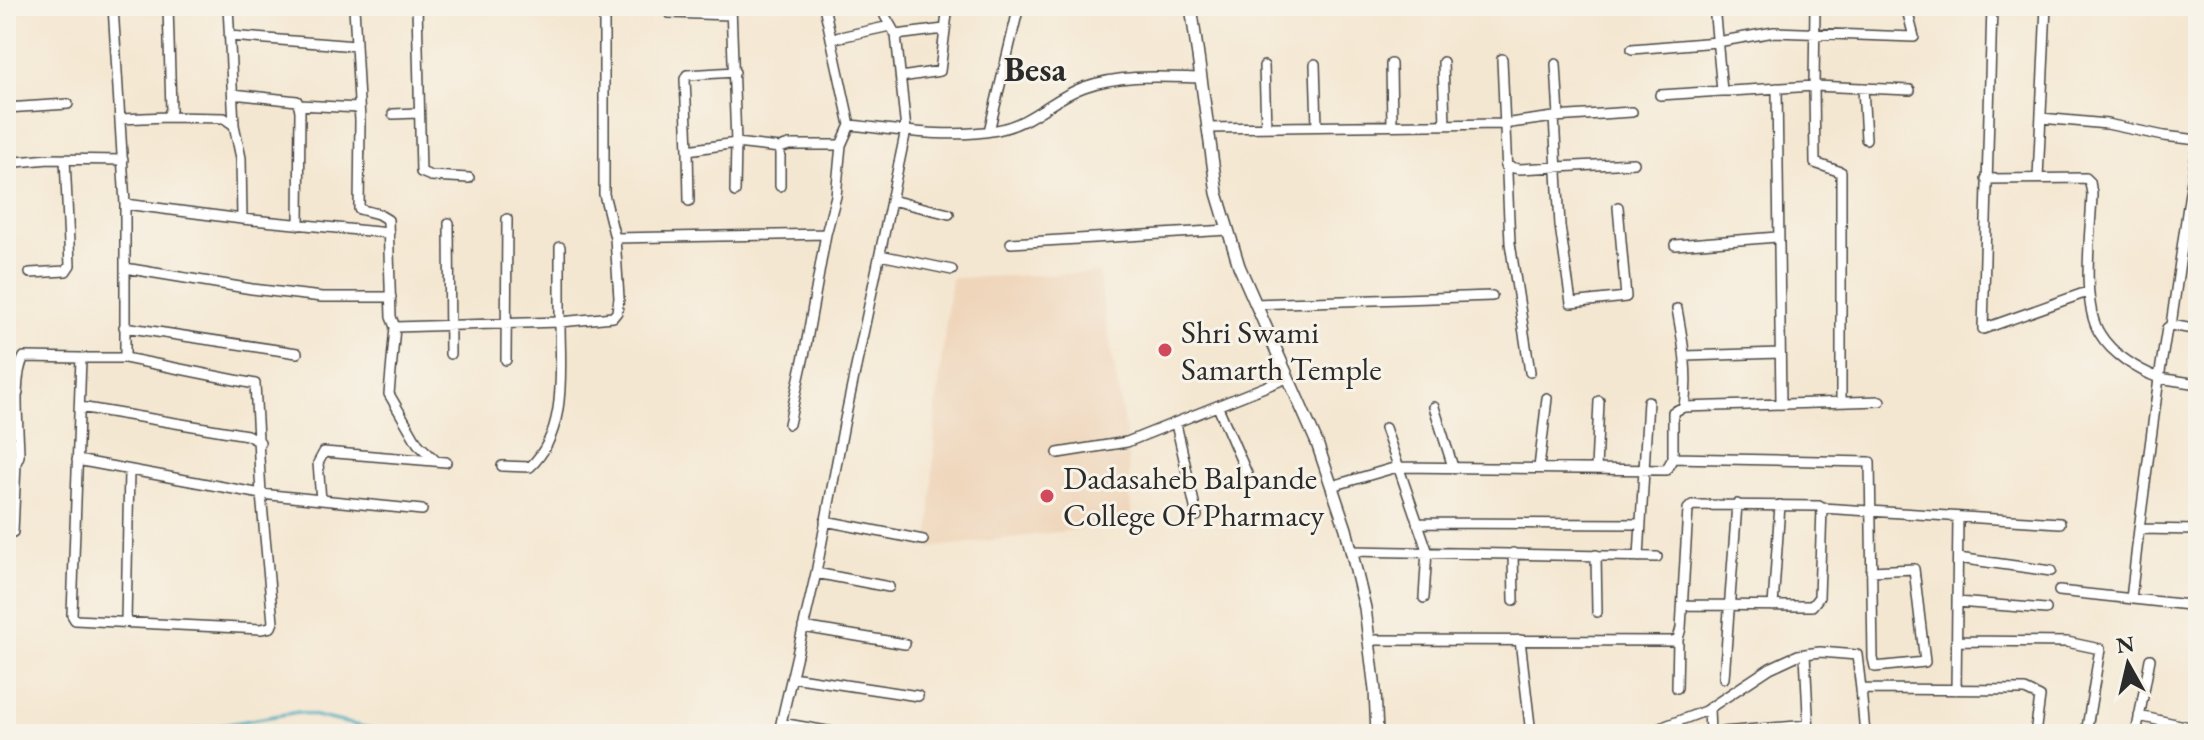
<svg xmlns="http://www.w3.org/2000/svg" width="2204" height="740" viewBox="0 0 2204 740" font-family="'EB Garamond',serif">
	<rect width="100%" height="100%" fill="#f7f3e8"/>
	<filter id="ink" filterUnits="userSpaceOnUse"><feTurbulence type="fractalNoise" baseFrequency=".0125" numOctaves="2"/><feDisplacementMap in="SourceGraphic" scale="16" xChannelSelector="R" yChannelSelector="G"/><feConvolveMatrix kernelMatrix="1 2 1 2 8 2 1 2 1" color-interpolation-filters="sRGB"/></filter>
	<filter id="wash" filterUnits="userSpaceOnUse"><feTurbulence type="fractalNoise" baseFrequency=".006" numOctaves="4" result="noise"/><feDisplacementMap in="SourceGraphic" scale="32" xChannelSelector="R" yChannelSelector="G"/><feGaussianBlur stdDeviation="1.8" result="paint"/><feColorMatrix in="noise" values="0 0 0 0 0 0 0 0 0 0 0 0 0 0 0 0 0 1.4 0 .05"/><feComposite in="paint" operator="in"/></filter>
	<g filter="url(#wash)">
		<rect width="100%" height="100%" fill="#f4e7d1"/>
		<path fill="#efd6bb" d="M1098 273 1127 442 1132 523 929 548 936 409 951 278Z"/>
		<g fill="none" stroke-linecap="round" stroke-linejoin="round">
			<path stroke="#3fa8bf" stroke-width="3" d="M169 734 298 712 395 734"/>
		</g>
	</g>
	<g filter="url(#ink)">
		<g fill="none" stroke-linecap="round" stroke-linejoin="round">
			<defs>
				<path id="minor" d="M113 6 125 204V358
					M228 6 234 125
					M354 6 360 121 359 209 378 214 388 220 391 317 395 327 560 322 613 317 617 312 619 298 615 238 604 194V6
					M417 6 421 172 431 176 469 178
					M824 6 850 125C898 130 950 139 997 130 1033 123 1051 99 1084 87 1122 74 1161 77 1200 78
					M1714 6 1722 91H1730L1814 86 1815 6
					M1992 6 1983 329 2087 292
					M669 13 731 15
					M896 35 944 29
					M229 36 356 46
					M831 39 890 26
					M1632 49 1717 42 1774 32 1914 37 1906 6
					M1502 59 1510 243 1530 372
					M1443 62 1445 125
					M1315 64 1317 126
					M1391 64 1392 125
					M1556 64 1559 117
					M1264 66 1266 127
					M901 77 940 71 948 6
					M1777 88 1781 404
					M1863 88 1866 139
					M233 94 297 101 300 110 299 225
					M1660 95 1722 91
					M299 105 359 108
					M6 108 68 104
					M393 114 418 113
					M167 117 224 118 234 125 241 158 242 219
					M1554 117 1560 226 1571 303 1626 297 1618 207
					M2041 118 2107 124 2164 136 2198 140
					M120 119 167 117 171 110 168 6
					M1207 128 1503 124 1554 117 1632 112
					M989 131 1019 6
					M6 132 9 162
					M2198 144 2189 199 2198 200
					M688 150 685 79 687 75 735 72
					M6 163 49 159 123 160
					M1505 166 1519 169 1634 163
					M2038 178 2046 6
					M1986 179 2086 178 2090 182 2092 194C2091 231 2080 303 2100 334 2112 354 2138 370 2159 378L2167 328 2171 325 2198 330
					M780 186V148
					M735 192 736 143 780 148 789 145H841
					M891 200 949 214
					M689 201 688 150 736 143 731 6
					M125 204 242 219 389 233
					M449 223 450 354
					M615 238 826 234
					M1011 243 1228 230
					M1675 245 1777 237
					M880 255 952 270
					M125 268 252 289 322 297H391
					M30 273 66 271 70 265 65 159
					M1255 304 1492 296
					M2171 325 2189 199
					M124 327 297 353
					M395 327 389 394 418 444 436 461
					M1685 356 1780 353
					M506 360 507 219
					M2198 384 2159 378 2139 529 2198 530
					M6 394 18 393
					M1841 402V172L1815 163 1814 86 1910 90
					M80 407 247 435 260 442
					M1218 407 1251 483
					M1434 407 1453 467
					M1684 407 1880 401
					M789 424 805 351 826 234 836 196 841 145 850 125
					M1176 424 1197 516
					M1385 428 1427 550 1424 598
					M1058 453 1127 442 1287 378
					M1673 458V412L1684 407C1689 373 1683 342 1677 309
					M77 460 261 494 422 510
					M502 466 530 467C568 431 560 371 560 323 560 298 560 272 560 247
					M1539 468 1547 398
					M1596 469 1599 401
					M1332 486 1397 467 1666 470 1673 458 1870 462 1873 658 1875 667 1925 662 1914 569 1871 571
					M321 500 318 463 324 452 446 462
					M1822 508 2060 523
					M825 521 923 540
					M1417 523 1641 524
					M13 532 16 463 19 456C19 431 12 378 24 357L81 358 72 615 75 620 261 629 271 627 273 622 261 494 255 384 125 358H81
					M1351 551 1657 557
					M1513 553 1514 600
					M1596 555 1597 612
					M1639 557 1648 401
					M1958 558 2051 571
					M816 573 889 587
					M2059 591 2198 606
					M2131 599 2139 529
					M1957 602 2046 609
					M1773 606 1780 505
					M126 622 129 470
					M803 627 905 644
					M1368 640 1673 641 1678 639 1681 628 1688 509 1692 505 1819 506 1822 508 1819 597 1812 606 1683 605
					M1520 640 1531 734
					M1957 641 2067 642 2100 649 2086 734
					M1805 654 1809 734
					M792 677 918 696
					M1724 678 1737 504
					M1677 688 1678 639
					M1861 689 1865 734
					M1956 690 1958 517
					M1709 708 1710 734
					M2139 716 2198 729
					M1710 733 1809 725
					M844 734 781 723 816 573 844 424 906 130 896 35 885 16V6
					M1644 734 1705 711 1770 668 1798 655 1820 652 1857 655 1861 689 2025 690 2040 697 2035 734
					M2136 734 2150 659"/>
				<path id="tertiary" d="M1191 6 1217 193 1239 266 1317 443 1346 529 1365 608 1375 690 1377 734"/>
			</defs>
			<use href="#minor" stroke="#494744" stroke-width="12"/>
			<use href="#tertiary" stroke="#494744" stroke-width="14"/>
			<use href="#minor" stroke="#fff" stroke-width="9"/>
			<use href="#tertiary" stroke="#fff" stroke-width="11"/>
		</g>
	</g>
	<g fill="#d1495b" stroke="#f7f3e8" stroke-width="3">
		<circle cx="1165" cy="350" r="8"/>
		<circle cx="1047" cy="496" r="8"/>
	</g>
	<g text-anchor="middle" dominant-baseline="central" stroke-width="6" stroke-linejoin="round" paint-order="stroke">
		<g font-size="32" fill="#2b2b2b" stroke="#f7f3e8" text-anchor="start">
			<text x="1181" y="332">Shri Swami<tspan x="1181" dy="37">Samarth Temple</tspan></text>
			<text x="1063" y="478">Dadasaheb Balpande<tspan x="1063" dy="37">College Of Pharmacy</tspan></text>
		</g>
		<g font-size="34" font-weight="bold" fill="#2b2b2b" stroke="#f7f3e8">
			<text x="1035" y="69">Besa</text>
		</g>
	</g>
	<rect width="2204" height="740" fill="none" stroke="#f7f3e8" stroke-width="32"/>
	<g transform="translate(2128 664) rotate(352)" stroke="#f7f3e8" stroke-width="6" paint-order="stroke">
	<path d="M0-6L14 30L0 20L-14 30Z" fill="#2b2b2b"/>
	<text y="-12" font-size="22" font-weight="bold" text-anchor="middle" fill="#2b2b2b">N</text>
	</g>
</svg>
